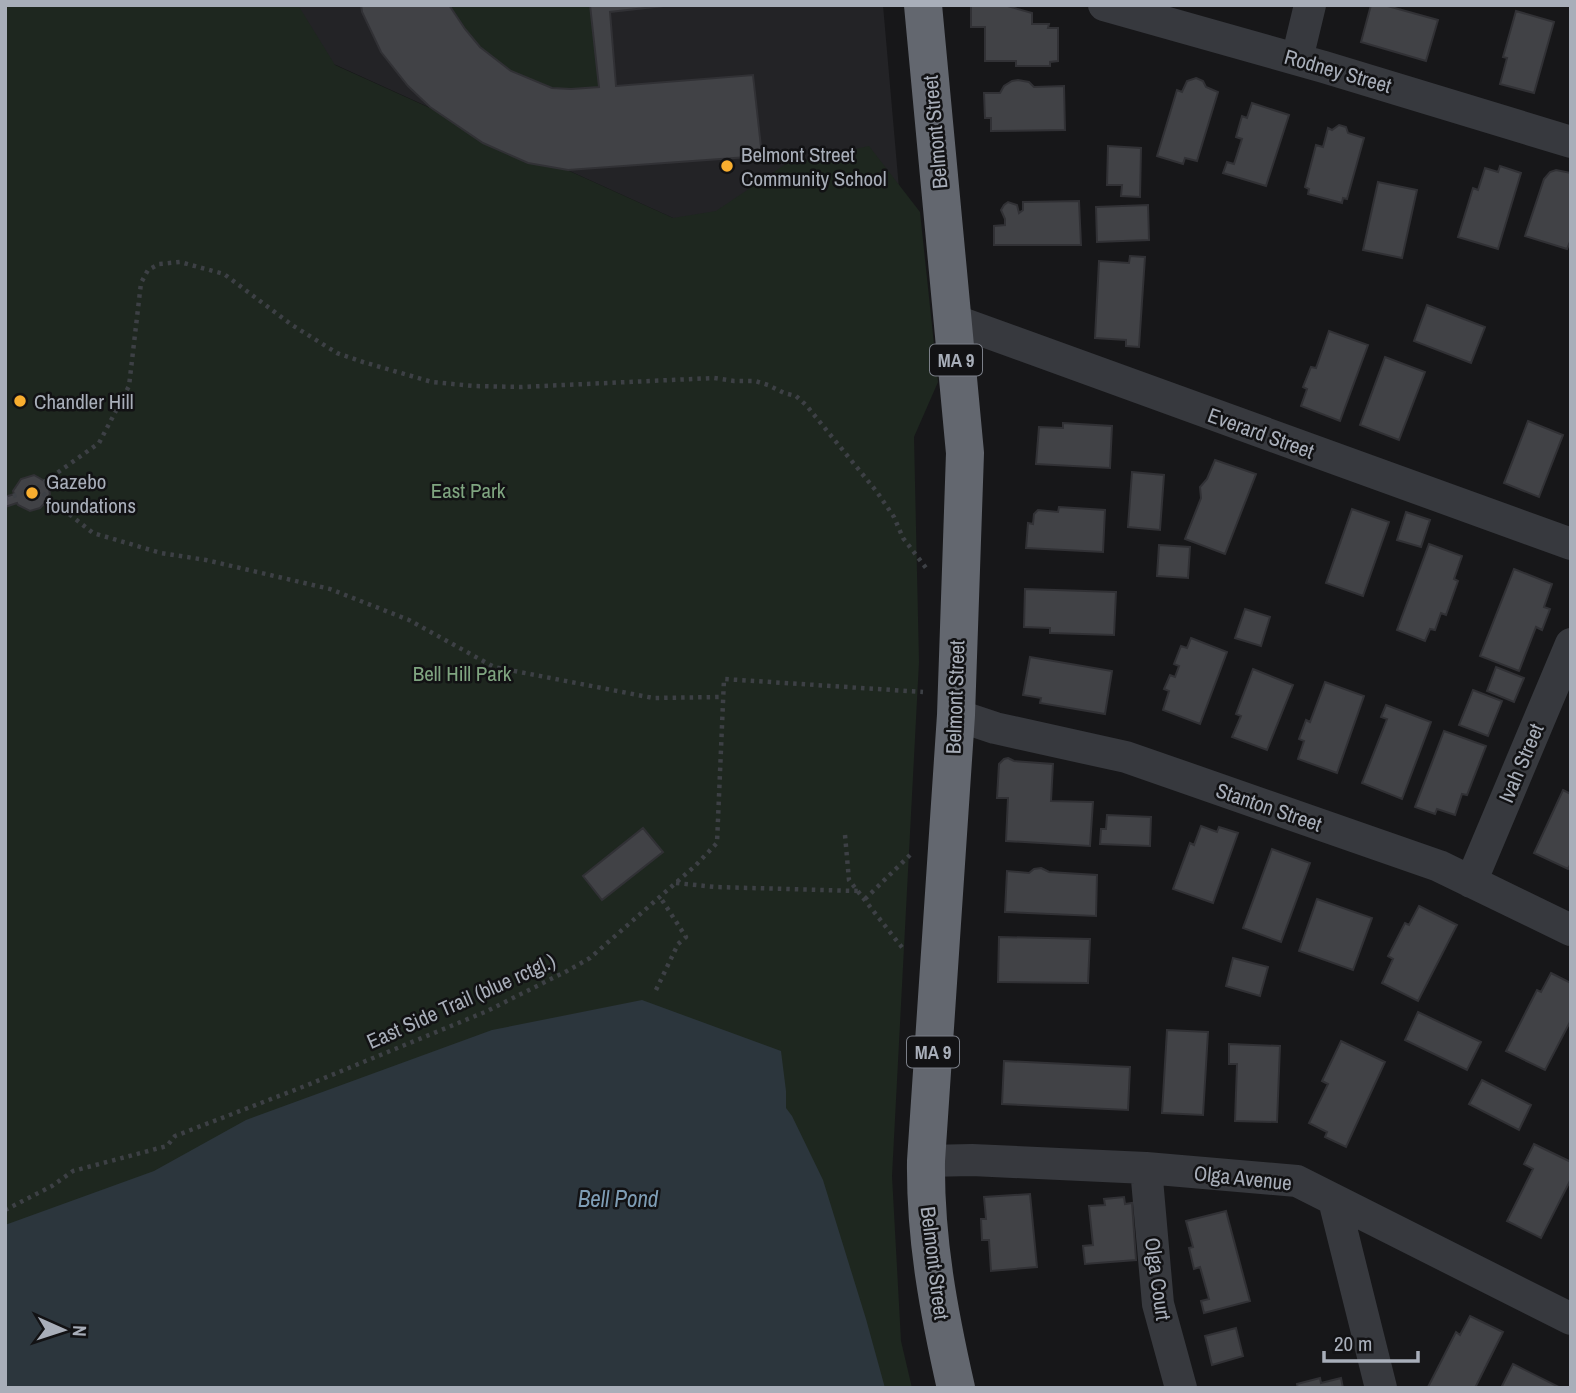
<svg xmlns="http://www.w3.org/2000/svg" width="1576" height="1393" viewBox="0 0 1576 1393" font-family="'Archivo Narrow',sans-serif">
	<rect width="100%" height="100%" fill="#171719"/>
	<path fill="#232326" d="M204 5H883L911 326Z"/>
	<path fill="#1e271f" d="M5 5H298L335 65 673 218 716 211 786 164 869 146 920 212 938 382 914 437 919 662 892 1176 901 1341 912 1388H5Z
		M449 5H590L599 87C584 88 569 90 555 88 516 83 465 40 449 5Z"/>
	<path fill="#2c363d" d="M642 1000 781 1051 786 1091V1108L792 1116 823 1180 866 1319 885 1388H5V1225L154 1171 246 1120 492 1030Z"/>
	<path fill="#414246" stroke="#313135" stroke-width="2" d="M361 5H449L465 29 480 47 511 71 552 88 571 89 599 87 590 5H673L610 12 616 86 753 75 762 156 568 170 528 163 483 143 430 107 408 86 381 52 362 12Z
		M971 5H1004L1032 13V24H1049L1048 28H1058V61L1050 62V66H1016V61H985V27H971Z
		M1371 5H1384L1438 20 1426 61 1361 42Z
		M1516 11 1554 22 1534 93 1500 84 1507 58 1503 57Z
		M1196 78 1203 81 1206 87 1218 92 1197 161 1185 158 1183 164 1157 156 1177 90 1182 92 1187 81Z
		M1018 80 1029 82 1034 87 1064 86 1065 130 991 131V118H985L984 93H1000L1004 86 1012 81Z
		M1252 103 1289 115 1266 186 1223 173 1227 162 1234 164 1242 139 1236 137 1242 116 1247 118Z
		M1339 125 1346 127 1348 133 1364 138 1347 199 1343 198 1342 203 1308 194 1309 189 1305 187 1316 145 1323 147 1328 128 1332 130Z
		M1108 146 1141 148 1140 197 1121 196 1122 185H1107Z
		M1500 166 1521 173 1498 249 1458 237 1473 188 1478 190 1485 168 1498 172Z
		M1556 170 1571 173V239L1567 249 1525 236 1544 179 1550 172Z
		M1378 182 1417 190 1402 258 1363 250Z
		M1079 201 1081 245H994V226L1005 225V219L1001 210 1004 205 1008 202 1017 205 1019 213 1023 210V202Z
		M1148 205 1149 240 1097 242 1096 207Z
		M1130 256 1145 257 1139 347 1126 346V340L1095 338 1099 261 1129 263Z
		M1427 305 1485 327 1471 363 1414 341Z
		M1329 331 1368 345 1340 421 1301 406 1307 389 1303 387 1311 367 1316 368Z
		M1385 357 1425 372 1399 440 1360 425Z
		M1528 421 1563 435 1539 497 1504 483Z
		M1063 423 1112 426 1110 468 1036 464 1039 427 1063 428Z
		M1215 460 1256 474 1225 554 1185 539 1201 498 1200 487 1207 479Z
		M1132 472 1164 475 1160 530 1128 527Z
		M34 475 48 483 50 494 46 502 40 508 30 511 18 505 17 503 5 507V497L14 494 13 491 21 479Z
		M1059 507 1105 510 1103 552 1026 548 1028 523 1033 524 1034 514 1038 510 1058 512Z
		M1352 509 1389 522 1363 596 1326 583Z
		M1406 512 1430 520 1421 547 1397 540Z
		M1429 544 1462 556 1454 579 1458 581 1446 615 1441 613 1435 630 1430 629 1425 641 1397 630Z
		M1159 545 1190 547 1188 578 1157 576Z
		M1514 569 1552 584 1544 607 1550 609 1542 630 1536 627 1519 671 1480 656Z
		M1025 589 1116 592 1114 635 1050 633V628L1024 627Z
		M1245 609 1270 617 1261 646 1235 638Z
		M1191 638 1227 652 1200 724 1163 710 1169 691 1164 689 1170 675 1175 677 1179 666 1174 664 1181 646 1187 648Z
		M1030 657 1112 671 1105 714 1040 703 1041 698 1023 695Z
		M1496 667 1524 678 1514 702 1487 691Z
		M1253 669 1293 685 1267 750 1232 737 1241 716 1236 714Z
		M1325 682 1364 696 1337 773 1298 759 1304 741 1299 739 1306 720 1310 722Z
		M1473 690 1502 701 1488 736 1459 725Z
		M1386 705 1431 722 1402 799 1362 783 1387 719 1381 717Z
		M1444 731 1486 746 1467 795 1462 794 1455 815 1437 809 1435 814 1415 807Z
		M1008 758 1014 761 1053 764 1051 801 1093 802 1090 846 1006 841 1008 798H997L999 764 1004 759Z
		M1563 790 1571 794V863L1568 869 1534 853Z
		M1107 815 1151 817 1150 846 1100 844 1101 829H1106Z
		M1201 826 1217 832 1219 827 1238 833 1213 903 1173 889 1190 843 1194 845Z
		M643 828 663 852 602 900 583 876Z
		M1272 849 1310 863 1281 942 1243 928Z
		M1041 868 1049 872 1097 875 1096 916 1005 912 1007 871 1029 873 1034 869Z
		M1317 899 1372 918 1353 970 1299 951Z
		M1419 906 1457 925 1418 1001 1382 983 1393 959 1388 956 1405 923 1409 925Z
		M999 937 1090 939 1088 983 998 982Z
		M1233 958 1268 967 1260 996 1226 986Z
		M1551 973 1571 983V1020L1545 1070 1506 1051 1537 990 1541 992Z
		M1418 1012 1481 1042 1467 1070 1405 1040Z
		M1167 1030 1208 1032 1203 1115 1162 1113Z
		M1341 1041 1385 1062 1346 1147 1325 1137 1327 1132 1309 1123 1328 1084 1322 1081Z
		M1229 1044 1280 1046 1277 1122 1235 1121 1237 1064H1229Z
		M1004 1061 1130 1067 1128 1110 1002 1104Z
		M1482 1080 1531 1105 1519 1130 1469 1104Z
		M1534 1144 1571 1162V1179L1541 1238 1507 1221 1533 1169 1524 1164Z
		M1030 1194 1037 1267 991 1271 989 1240H982L981 1219H986L984 1197Z
		M1124 1197 1125 1204 1132 1203 1136 1260 1085 1264 1083 1246 1093 1245 1089 1206 1105 1205 1104 1199Z
		M1226 1211 1250 1301 1204 1313 1201 1301 1209 1299 1200 1267 1194 1269 1189 1248 1193 1247 1186 1221Z
		M1470 1316 1503 1332 1475 1388 1428 1387 1456 1332 1460 1335Z
		M1236 1328 1243 1356 1212 1365 1205 1336Z
		M1513 1364 1559 1387V1388H1501Z
		M1320 1378 1321 1383 1341 1378 1343 1388H1298L1297 1384Z"/>
	<g fill="none" stroke-linecap="round" stroke-linejoin="round">
		<path stroke="#3d4045" stroke-width="4.5" stroke-dasharray="3.5 5" stroke-linecap="butt" d="M36 488 93 533 161 553 206 560 330 589 409 620 494 667 653 698 723 697
			M5 499 36 488 99 443 129 386 141 283 148 270 159 264 180 262 224 274 292 325 337 353 363 362 432 382 474 386 521 387 714 378 734 381H755L768 385 784 393 796 396 806 405 877 492 894 517 903 538 926 568
			M845 835 849 880 904 950
			M676 883 715 887 859 891
			M865 899 910 855
			M656 990 678 944 686 937 660 897
			M5 1210 52 1186 73 1171 167 1146 175 1136 305 1086 485 1012 567 971 590 958 695 866 717 843 724 679 923 692"/>
		<path stroke="#37393e" stroke-width="32" d="M1104 5 1324 67 1571 142
			M1297 59 1310 5
			M953 320 1571 544
			M956 715 995 728 1126 757 1439 866 1571 930
			M1471 882 1571 644
			M926 1161 972 1160 1146 1168 1297 1181 1571 1319
			M1146 1168 1158 1304 1181 1388
			M1334 1200 1381 1388"/>
		<path stroke="#63676f" stroke-width="38" d="M923 5 965 453 956 715 926 1161C925 1239 939 1313 956 1388"/>
	</g>
	<g fill="#f9ae2f" stroke="#121214" stroke-width="2.5">
		<circle cx="727" cy="166" r="7"/>
		<circle cx="20" cy="401" r="7"/>
		<circle cx="32" cy="493" r="7"/>
	</g>
	<g text-anchor="middle" dominant-baseline="central" stroke-width="5" stroke-linejoin="round" paint-order="stroke">
		<g fill="#121214" stroke="#7b7f88" stroke-width="2">
			<rect x="930" y="344.5" width="52" height="31" rx="5"/>
			<rect x="907" y="1036.5" width="52" height="31" rx="5"/>
		</g>
		<g font-size="19" font-weight="bold" fill="#a8aeb9">
			<text x="956" y="360">MA 9</text>
			<text x="933" y="1052">MA 9</text>
		</g>
		<g font-size="21" fill="#a8aeb9" stroke="#121214">
			<text transform="translate(1338 71) rotate(16)">Rodney Street</text>
			<text transform="translate(935 132) rotate(-95)">Belmont Street</text>
			<text transform="translate(1261 433) rotate(20)">Everard Street</text>
			<text transform="translate(955 697) rotate(-88)">Belmont Street</text>
			<text transform="translate(1521 763) rotate(-67)">Ivah Street</text>
			<text transform="translate(1269 807) rotate(19)">Stanton Street</text>
			<text transform="translate(461 1001) rotate(-24)">East Side Trail (blue rctgl.)</text>
			<text transform="translate(1243 1178) rotate(6)">Olga Avenue</text>
			<text transform="translate(935 1263) rotate(83)">Belmont Street</text>
			<text transform="translate(1158 1279) rotate(82)">Olga Court</text>
		</g>
		<g font-size="21" fill="#a8aeb9" stroke="#121214" text-anchor="start">
			<text x="741" y="154">Belmont Street<tspan x="741" dy="24">Community School</tspan></text>
			<text x="34" y="401">Chandler Hill</text>
			<text x="46" y="481">Gazebo<tspan x="46" dy="24">foundations</tspan></text>
		</g>
		<g font-size="21" fill="#7fa580" stroke="#121214">
			<text x="468" y="490">East Park</text>
			<text x="462" y="673">Bell Hill Park</text>
		</g>
		<g font-size="23" font-style="italic" fill="#7e9db5" stroke="#121214">
			<text x="618" y="1198">Bell Pond</text>
		</g>
	</g>
	<rect width="1576" height="1393" fill="none" stroke="#a8aeb9" stroke-width="14"/>
	<g transform="translate(63 1330) rotate(93)" stroke="#121214" stroke-width="5" paint-order="stroke">
	<path d="M0-5L12 26L0 18L-12 26Z" fill="#a8aeb9"/>
	<text y="-10" font-size="19" font-weight="bold" text-anchor="middle" fill="#a8aeb9">N</text>
	</g>
	<path d="M1324 1351v10h94v-10" fill="none" stroke="#a8aeb9" stroke-width="3.5"/>
	<text x="1334" y="1351" font-size="21" fill="#a8aeb9" stroke="#121214" stroke-width="5" paint-order="stroke">20 m</text>
</svg>
